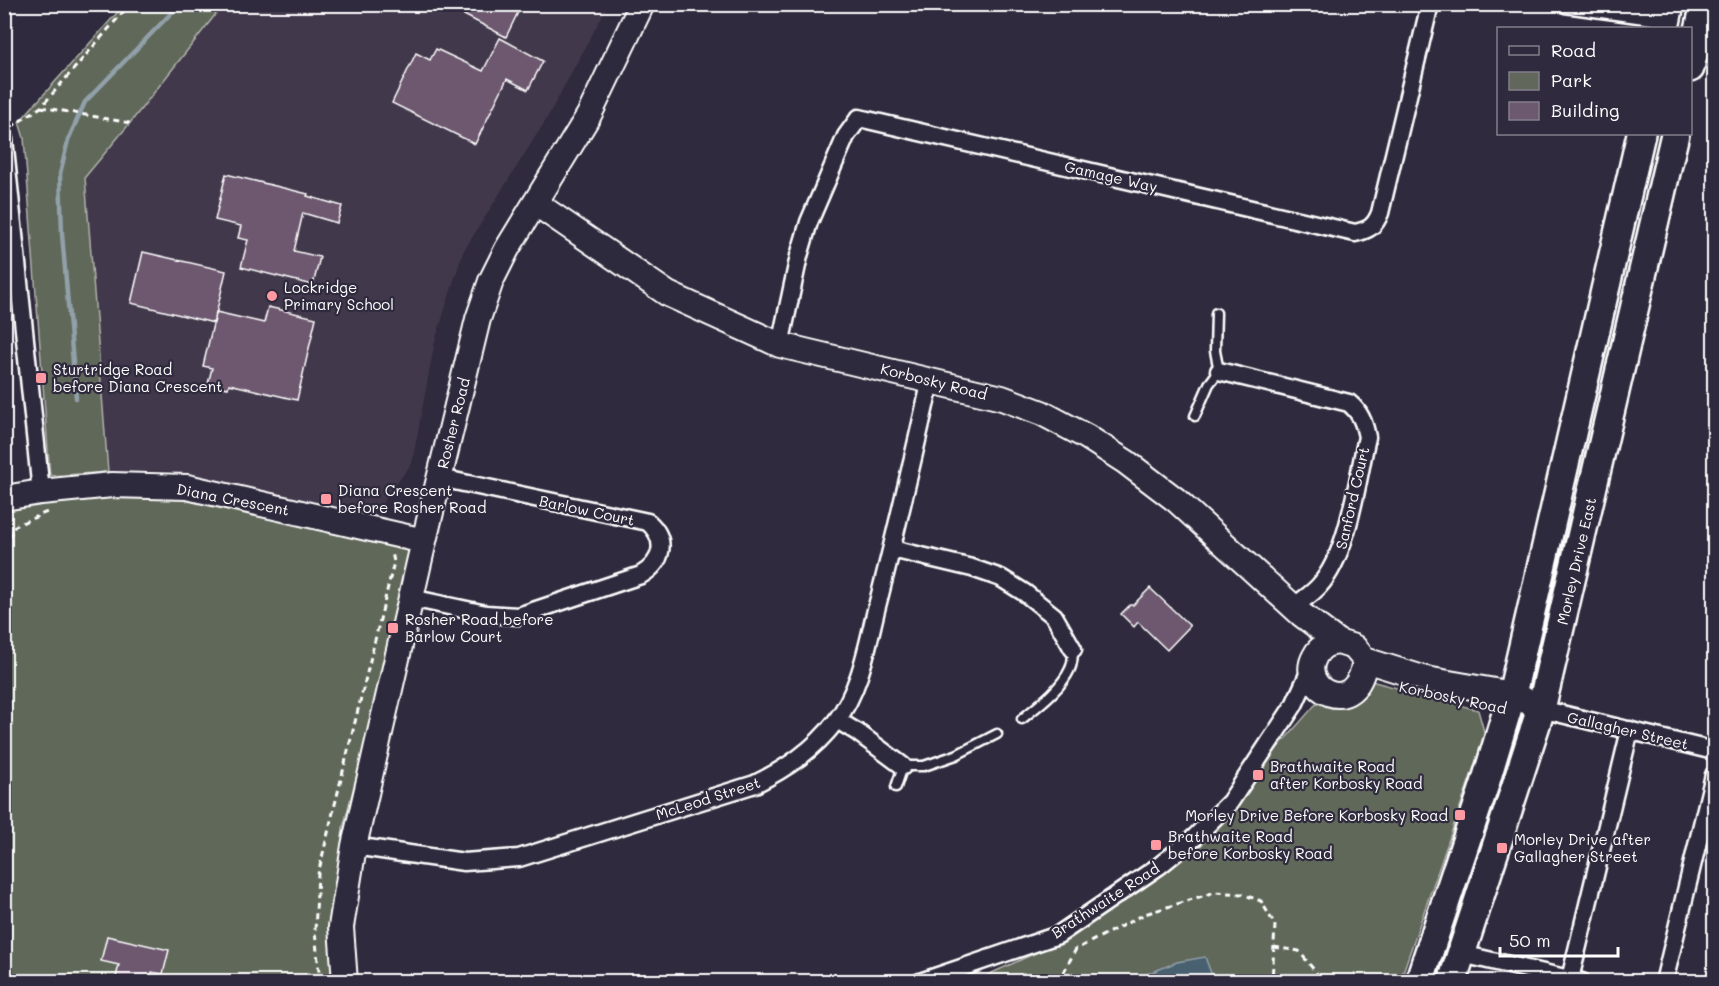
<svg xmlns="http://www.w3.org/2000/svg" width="1719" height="986" viewBox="0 0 1719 986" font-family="Mali,sans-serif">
	<rect width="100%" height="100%" fill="#2f2a3d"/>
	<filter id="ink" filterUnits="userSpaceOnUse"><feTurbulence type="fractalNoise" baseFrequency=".0167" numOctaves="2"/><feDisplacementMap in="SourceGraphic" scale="12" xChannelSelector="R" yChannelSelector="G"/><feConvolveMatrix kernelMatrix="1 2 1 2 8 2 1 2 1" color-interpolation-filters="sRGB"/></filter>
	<g filter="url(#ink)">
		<path fill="#42384c" d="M223 5H608L546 120 463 252 435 341 412 463 374 514 168 471 108 472 85 177 130 123Z"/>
		<path fill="#61675a" stroke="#b0b3ac" stroke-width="1.5" d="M125 4 223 5 130 123 85 177 108 472 50 476 24 138 19 122Z
			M112 485 419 539 343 828 334 926 341 981 5 982V497Z
			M1371 681 1478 710 1485 735 1400 981 972 982 1062 941 1188 850 1315 705Z"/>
		<path fill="#48616f" stroke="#91a0a9" stroke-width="1.5" d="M1205 957 1214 981H1130L1177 962Z"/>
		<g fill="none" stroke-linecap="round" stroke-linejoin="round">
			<path stroke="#91a0a9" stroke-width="4.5" d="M76 398 62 234 60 174 68 140 85 102 180 4"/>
		</g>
		<path fill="#6d596f" stroke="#fff" stroke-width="1.5" d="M443 4H522L506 37Z
			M500 38 543 61 528 90 507 79 475 144 392 103 416 53 430 60 436 49 483 71Z
			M226 174 308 194 307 196 342 206 337 223 303 213 294 251 320 257 313 285 241 267 248 240 238 238 241 226 215 220Z
			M143 252 226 271 214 323 131 303Z
			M268 307 316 318 297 400 229 384 228 388 208 384 212 368 203 366 216 312 264 323Z
			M1150 588 1190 626 1167 650 1138 622 1134 627 1121 614 1130 605H1133Z
			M107 936 169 950 163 974 152 972 150 981H115L119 965 101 961Z"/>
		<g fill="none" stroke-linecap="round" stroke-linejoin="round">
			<defs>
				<path id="lane" d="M1195 416 1209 384 1219 371 1215 351 1216 313
					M1022 719C1039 705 1061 689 1070 669 1073 663 1073 655 1073 649
					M896 787 903 766H924L956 755 997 734"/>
				<path id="street" d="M1565 4 1667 18
					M4 139 41 492
					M780 345 799 256 809 222 846 136 859 118 1355 233C1369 230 1375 226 1380 213L1430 4
					M1219 371 1349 403C1360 412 1364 422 1367 437 1357 480 1349 553 1319 586 1312 594 1302 600 1294 607
					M892 549 972 568 1001 578 1025 593 1054 616 1073 649
					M411 598 486 614 518 616 641 575C663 562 668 540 648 522L440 478
					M1541 709 1714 751
					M837 720 857 732 903 766
					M354 846 464 862 519 858 755 784C787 768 814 750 836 721 860 690 867 647 876 610 896 534 913 457 931 380
					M1462 954 1582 982
					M1570 979 1630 730
					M920 982 1058 935 1159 866 1195 837 1230 802 1294 705 1311 668
					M1664 982 1714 775"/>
				<path id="secondary" d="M535 203 668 294 780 345 1002 398 1042 413 1087 437 1126 462 1176 500 1301 614 1338 642
					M4 498 41 492 112 485 187 487 424 541
					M1338 642 1354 647 1365 660C1357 722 1296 689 1315 656 1320 646 1328 643 1338 642Z
					M1365 660 1426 679 1512 694 1541 709
					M345 982 341 927 354 846 424 541 478 319 491 281 507 249 589 115 642 4"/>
				<path id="primary" d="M1665 28 1670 4
					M1690 68 1705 4
					M1419 982 1485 784 1512 694 1641 134
					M1452 982 1541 709 1675 134"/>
			</defs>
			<use href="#lane" stroke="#fff" stroke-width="13"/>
			<use href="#street" stroke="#fff" stroke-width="21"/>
			<use href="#secondary" stroke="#fff" stroke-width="28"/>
			<use href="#primary" stroke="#fff" stroke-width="32"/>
			<path stroke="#fff" stroke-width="3" stroke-dasharray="6 4.5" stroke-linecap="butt" d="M41 107 130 123
				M11 127 41 107 130 4
				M4 547 15 526 47 512
				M1274 947 1299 951 1318 975 1328 980 1377 982
				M320 982 315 931 318 874 394 562 392 552
				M1061 982 1062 975 1076 949 1145 914 1215 892 1242 894 1261 901 1275 925 1272 982"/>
			<use href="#lane" stroke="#2f2a3d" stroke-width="8"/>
			<use href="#street" stroke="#2f2a3d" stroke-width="16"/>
			<use href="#secondary" stroke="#2f2a3d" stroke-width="24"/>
			<use href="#primary" stroke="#2f2a3d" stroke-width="27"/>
		</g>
	</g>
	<g fill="#ff9aa2" stroke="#2f2a3d" stroke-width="2">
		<circle cx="272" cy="296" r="6"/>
		<rect x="35" y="372" width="12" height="12" rx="3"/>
		<rect x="320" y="493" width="12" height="12" rx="3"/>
		<rect x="387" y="622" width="12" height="12" rx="3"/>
		<rect x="1252" y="769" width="12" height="12" rx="3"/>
		<rect x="1454" y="809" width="12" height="12" rx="3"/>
		<rect x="1150" y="839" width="12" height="12" rx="3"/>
		<rect x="1496" y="842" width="12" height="12" rx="3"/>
	</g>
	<g text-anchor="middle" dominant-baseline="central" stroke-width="4.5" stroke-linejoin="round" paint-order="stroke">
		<g font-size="15" fill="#fff" stroke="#2f2a3d">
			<text transform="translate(1111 176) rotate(13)">Gamage Way</text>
			<text transform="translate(934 381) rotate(14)">Korbosky Road</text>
			<text transform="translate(453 423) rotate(-76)">Rosher Road</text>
			<text transform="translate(1352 498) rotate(-77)">Sanford Court</text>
			<text transform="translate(233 499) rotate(11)">Diana Crescent</text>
			<text transform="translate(587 510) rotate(12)">Barlow Court</text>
			<text transform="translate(1576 561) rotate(-77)">Morley Drive East</text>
			<text transform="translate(1453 697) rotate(12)">Korbosky Road</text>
			<text transform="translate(1628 730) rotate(13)">Gallagher Street</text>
			<text transform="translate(708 798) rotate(-18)">McLeod Street</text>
			<text transform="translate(1105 900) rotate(-33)">Brathwaite Road</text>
		</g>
		<g font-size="15" fill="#fff" stroke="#2f2a3d" text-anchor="start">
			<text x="284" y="287">Lockridge<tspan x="284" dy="17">Primary School</tspan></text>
			<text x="53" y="369">Sturtridge Road<tspan x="53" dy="17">before Diana Crescent</tspan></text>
			<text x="338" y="490">Diana Crescent<tspan x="338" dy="17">before Rosher Road</tspan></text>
			<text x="405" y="619">Rosher Road before<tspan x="405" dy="17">Barlow Court</tspan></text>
			<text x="1270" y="766">Brathwaite Road<tspan x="1270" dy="17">after Korbosky Road</tspan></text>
			<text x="1448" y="815" text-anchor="end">Morley Drive Before Korbosky Road</text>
			<text x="1168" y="836">Brathwaite Road<tspan x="1168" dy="17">before Korbosky Road</tspan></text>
			<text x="1514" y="839">Morley Drive after<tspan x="1514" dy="17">Gallagher Street</tspan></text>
		</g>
	</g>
	<rect width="1719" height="986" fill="none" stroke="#2f2a3d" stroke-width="24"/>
	<rect x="12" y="12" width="1695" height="962" fill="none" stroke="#fff" stroke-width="2" filter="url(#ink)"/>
	<rect x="1497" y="27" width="195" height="108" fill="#2f2a3d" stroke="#827f8b" stroke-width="1.5"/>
	<rect x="1509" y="46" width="30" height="9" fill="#2f2a3d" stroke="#827f8b" stroke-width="1.5"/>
	<text x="1551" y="57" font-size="18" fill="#ffffff">Road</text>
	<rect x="1509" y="72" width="30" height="18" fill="#61675a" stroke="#827f8b" stroke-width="1.5"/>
	<text x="1551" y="87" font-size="18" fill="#ffffff">Park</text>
	<rect x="1509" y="102" width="30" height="18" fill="#6d596f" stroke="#827f8b" stroke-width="1.5"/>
	<text x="1551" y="117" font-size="18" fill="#ffffff">Building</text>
	<path d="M1500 947v9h118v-9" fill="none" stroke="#ffffff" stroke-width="3"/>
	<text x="1509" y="947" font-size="18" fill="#ffffff" stroke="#2f2a3d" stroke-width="4.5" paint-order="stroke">50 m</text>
</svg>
